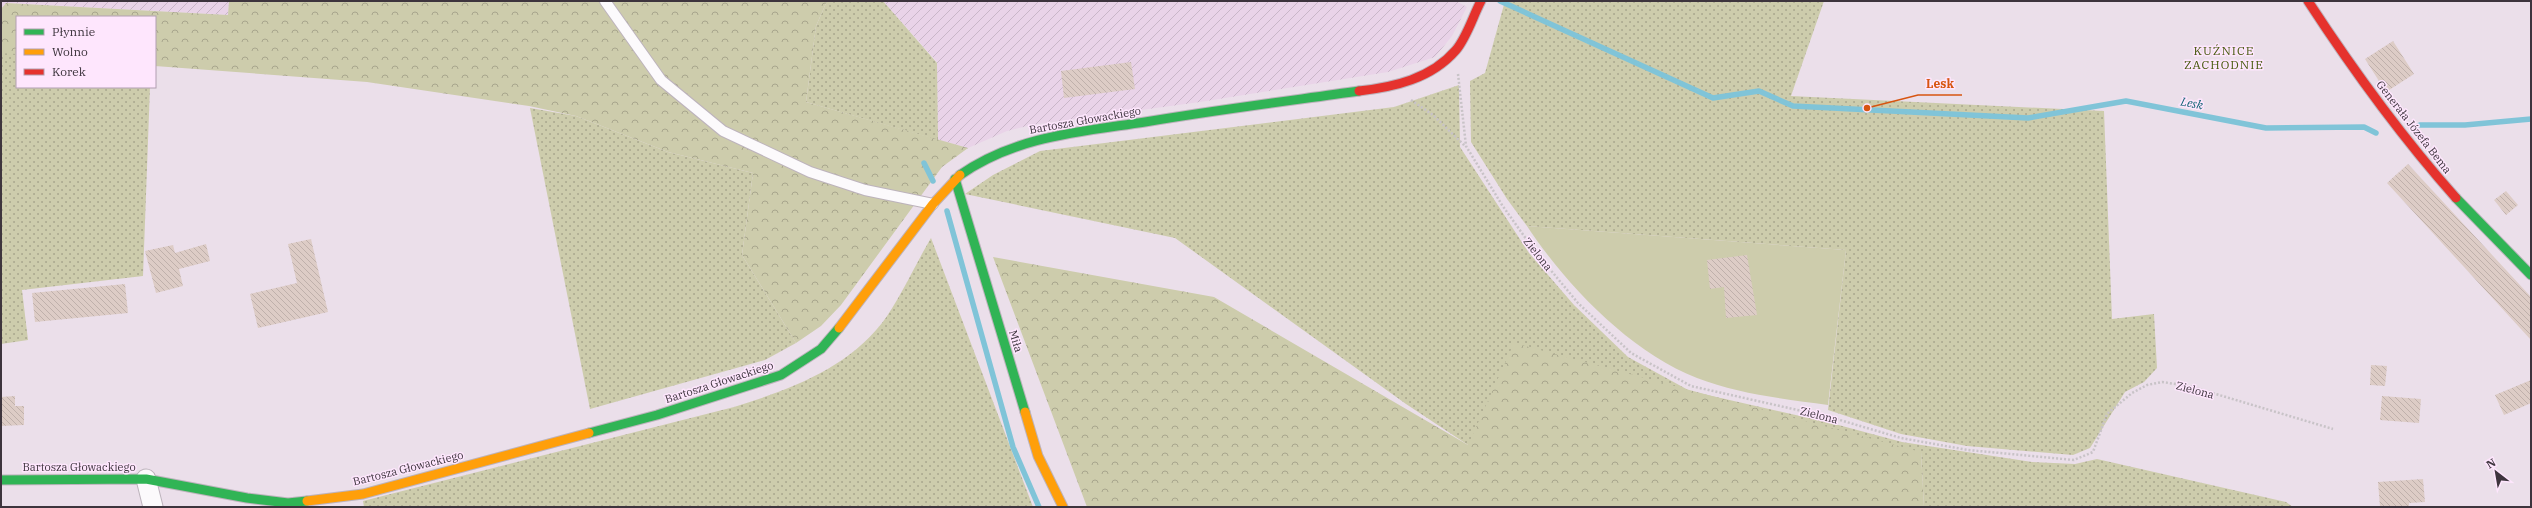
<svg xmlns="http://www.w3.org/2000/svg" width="2532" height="508" viewBox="0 0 2532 508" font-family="'IBM Plex Serif',serif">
	<defs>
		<pattern id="industrial-furrows" width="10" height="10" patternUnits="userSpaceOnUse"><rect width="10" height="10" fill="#e9d3e8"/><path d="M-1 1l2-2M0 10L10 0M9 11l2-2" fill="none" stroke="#c9b6c8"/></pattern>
		<pattern id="grass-dots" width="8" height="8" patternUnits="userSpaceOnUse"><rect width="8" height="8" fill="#cdccac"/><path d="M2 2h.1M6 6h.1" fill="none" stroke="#a8a68d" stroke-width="1.8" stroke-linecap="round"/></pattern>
		<pattern id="forest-crowns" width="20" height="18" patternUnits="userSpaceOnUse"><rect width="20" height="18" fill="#cdccac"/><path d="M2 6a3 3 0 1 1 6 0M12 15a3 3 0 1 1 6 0" fill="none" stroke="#a8a68d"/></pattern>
		<pattern id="building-back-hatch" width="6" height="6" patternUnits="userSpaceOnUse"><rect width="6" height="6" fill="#ddccc6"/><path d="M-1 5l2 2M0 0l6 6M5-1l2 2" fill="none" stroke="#bfb0ab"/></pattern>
	</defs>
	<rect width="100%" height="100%" fill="#ebdfea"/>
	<path fill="url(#industrial-furrows)" d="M1 1H229L228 15 6 3 1 9Z
		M883 1H1456L1467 7 1452 36 1435 57 1388 72 1200 102 1031 125 1007 131 968 148 938 140 937 62Z"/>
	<path fill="url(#grass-dots)" d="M827 1H883L937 63 938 140 806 102 816 26Z
		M1505 1H1824L1791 96 2104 111 2112 319 2154 314 2157 368 2144 382 2125 392 2090 448 2073 455 1967 446 1901 434 1828 410 1846 250 1527 226 1507 199 1471 142 1470 81 1485 73Z
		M1 52 17 53V87H150L143 276 22 290 28 340 1 344Z
		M1459 85 1460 147 1529 253 1574 305 1628 357 1690 391 1831 423 1902 442 2032 462 2075 464 2097 459 2286 502 2293 507H1924L1921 452 1468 445 1406 404 1175 238 965 194 993 175 1040 151 1394 107Z
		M530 108 576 116 668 152 753 173 742 255 796 343 765 360 590 409Z
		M931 238 1033 507H364L363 501 734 407C788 390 845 370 882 323 899 301 916 263 931 238Z"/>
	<path fill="url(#forest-crowns)" d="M229 1H827L816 26 806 102 968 148 942 167 841 305 821 326 796 343 742 255 753 173 668 152 576 116 529 106 367 82 155 66V17H17V54L1 53V9L6 3 228 15Z
		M993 257 1214 297 1468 445 1514 343 1921 452 1924 507H1087Z"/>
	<path fill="#cdccac" d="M1527 226 1846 250 1828 405C1785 399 1738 394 1697 378 1630 352 1566 285 1527 226Z"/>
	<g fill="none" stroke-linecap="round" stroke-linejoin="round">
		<path stroke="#80c4d8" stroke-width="5.5" d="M1500 1 1713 98 1759 91 1793 106 2028 118 2126 101 2266 128 2364 127 2376 133
			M2420 125H2465L2531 119
			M924 163 933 181
			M947 211 1013 447 1039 507"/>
	</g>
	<path fill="url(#building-back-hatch)" d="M2393 41 2414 74 2386 92 2365 59Z
		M1131 62 1135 89 1064 98 1061 71Z
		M2408 164 2531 297V340L2387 183Z
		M2506 191 2518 205 2506 215 2494 200Z
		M311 239 328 312 258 328 250 294 297 283 288 244Z
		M206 244 210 261 179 269 183 286 156 293 145 251 173 245 175 253Z
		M1747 255 1757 315 1726 318 1724 287 1710 289 1707 260Z
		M125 284 128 313 35 322 32 293Z
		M2371 365 2387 366 2385 386 2370 385Z
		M2531 380V403L2504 415 2495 395Z
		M15 396V406H24V425L1 426V397Z
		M2382 396 2421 399 2419 423 2380 420Z
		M2423 479 2425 502 2409 503V507H2380L2378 482Z"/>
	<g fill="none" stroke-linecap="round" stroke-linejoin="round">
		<defs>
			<path id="lane" d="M605 1 661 80 723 131 810 172 865 190 933 204"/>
			<path id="street" d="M146 479 153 507"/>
			<path id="fast" d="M960 175C1016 136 1079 132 1145 122 1216 110 1288 101 1359 91
				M955 179 1025 412
				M2456 198 2531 275
				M589 433 657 415 781 375 821 349 839 328
				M1 480 146 479 247 498 288 503 307 501"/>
			<path id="slow" d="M839 328 933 204 960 175
				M1025 412 1038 456 1063 507
				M307 501 363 494 589 433"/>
			<path id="jam" d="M2308 1C2353 70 2401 136 2456 198
				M1359 91C1394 87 1431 79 1456 50 1467 37 1473 16 1481 1"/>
		</defs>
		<use href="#lane" stroke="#bdb3bc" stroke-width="12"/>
		<use href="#street" stroke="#bdb3bc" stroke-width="21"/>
		<use href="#fast" stroke="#bdb3bc" stroke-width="11"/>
		<use href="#slow" stroke="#bdb3bc" stroke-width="11"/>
		<use href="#jam" stroke="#bdb3bc" stroke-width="11"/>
		<path stroke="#c8c3c7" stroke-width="2.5" stroke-dasharray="2 2" stroke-linecap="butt" d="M1458 74 1466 146 1502 205 1534 250 1578 303 1631 353 1691 386 1833 418 1901 438 1968 450 2074 460 2093 452 2107 414 2132 393 2147 385 2162 382 2189 386 2333 429
			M1411 100 1433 115 1465 146"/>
		<use href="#lane" stroke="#fcfafc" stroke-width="10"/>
		<use href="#street" stroke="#fcfafc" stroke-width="19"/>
		<use href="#fast" stroke="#30b455" stroke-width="9"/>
		<use href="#slow" stroke="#ff9f0a" stroke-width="9"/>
		<use href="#jam" stroke="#e5322d" stroke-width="9"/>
	</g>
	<g text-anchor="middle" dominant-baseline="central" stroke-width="3" stroke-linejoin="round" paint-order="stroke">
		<g font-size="11" fill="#3d343d" stroke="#fee6fd">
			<text transform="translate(1085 120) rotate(-10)">Bartosza Głowackiego</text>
			<text transform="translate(2414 127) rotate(52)">Generała Józefa Bema</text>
			<text transform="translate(1538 254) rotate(52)">Zielona</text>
			<text transform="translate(1016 341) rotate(73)">Miła</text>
			<text transform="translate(719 382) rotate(-18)">Bartosza Głowackiego</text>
			<text transform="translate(2195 390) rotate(15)">Zielona</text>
			<text transform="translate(1819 415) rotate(14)">Zielona</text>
			<text x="79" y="467">Bartosza Głowackiego</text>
			<text transform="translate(408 468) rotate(-14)">Bartosza Głowackiego</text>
		</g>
		<g font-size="12" letter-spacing="1" fill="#475a0e" stroke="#fee6fd">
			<text x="2224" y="50">KUŹNICE<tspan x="2224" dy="14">ZACHODNIE</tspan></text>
		</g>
		<g font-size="12" font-style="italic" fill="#0d6273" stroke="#fee6fd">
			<text transform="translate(2192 103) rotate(11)">Lesk</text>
		</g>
	</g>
	<path fill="none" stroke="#d75511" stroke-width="1.5" d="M1867 108L1918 95H1962"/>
	<circle fill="#d75511" stroke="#fee6fd" stroke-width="1.5" cx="1867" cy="108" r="4"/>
	<g font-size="12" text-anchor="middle" font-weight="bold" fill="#d75511" stroke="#fee6fd" stroke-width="3" stroke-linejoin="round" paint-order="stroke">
		<text x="1940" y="88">Lesk</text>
	</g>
	<rect width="2532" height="508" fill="none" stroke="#3d343d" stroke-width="4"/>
	<rect x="16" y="16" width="140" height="72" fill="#fee6fd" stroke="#b19fb0"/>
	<rect x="24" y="29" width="20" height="6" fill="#30b455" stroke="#b19fb0"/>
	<text x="52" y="36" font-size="12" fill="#3d343d">Płynnie</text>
	<rect x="24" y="49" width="20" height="6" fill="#ff9f0a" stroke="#b19fb0"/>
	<text x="52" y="56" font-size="12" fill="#3d343d">Wolno</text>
	<rect x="24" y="69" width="20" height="6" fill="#e5322d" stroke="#b19fb0"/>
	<text x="52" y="76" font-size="12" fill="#3d343d">Korek</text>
	<g transform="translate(2496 472) rotate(329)" stroke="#fee6fd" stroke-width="3" paint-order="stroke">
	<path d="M0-3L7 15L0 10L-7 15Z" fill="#3d343d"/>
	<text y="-6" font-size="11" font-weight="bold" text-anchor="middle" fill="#3d343d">N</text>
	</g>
</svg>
